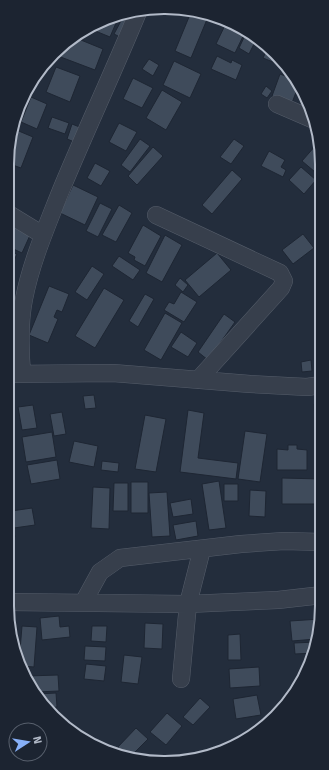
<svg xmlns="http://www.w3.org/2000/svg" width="329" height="770" viewBox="0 0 329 770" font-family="'Fira Sans',sans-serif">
	<rect width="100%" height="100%" fill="#232d3c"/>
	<path fill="#3f4b5b" stroke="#1e2633" d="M191 12 208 17 191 58 175 51Z
		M122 19 131 23 124 39 114 34Z
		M107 20 116 23 110 37 88 28 95 23Z
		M227 21 246 30 235 53 216 44Z
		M247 31 257 38 249 54 239 48Z
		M76 38 103 49 95 70 58 56 61 49Z
		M268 47 280 58 278 64 263 58Z
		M217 56 231 63 232 60 242 65 236 80 211 69Z
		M149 59 159 65 153 76 142 69Z
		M174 61 201 74 190 98 163 85Z
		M56 67 80 76 70 102 46 92Z
		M280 74 296 80 299 84 292 103 272 96Z
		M133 78 153 88 142 108 123 99Z
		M266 86 272 91 267 98 261 94Z
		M162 90 182 102 166 130 146 118Z
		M31 97 47 104 37 129 21 122Z
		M22 102 24 103 17 115 15 114Z
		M52 117 69 123 65 134 48 128Z
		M119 123 137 132 126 151 109 142Z
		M72 124 82 128 77 143 67 139Z
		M14 129 33 137 21 168 7 163Z
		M140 139 150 146 130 172 121 165Z
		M234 139 244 146 231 164 220 157Z
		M316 145 321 148V177L302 161Z
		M153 147 163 156 137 185 128 176Z
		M269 151 285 160 281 167 286 170 283 177 261 166Z
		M95 163 110 171 101 186 87 178Z
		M301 167 316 180 304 194 289 180Z
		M232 170 242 179 212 214 202 205Z
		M73 185 98 197 85 225 60 213Z
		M100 203 112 209 98 237 86 231Z
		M119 205 132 213 116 242 102 235Z
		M7 223 31 233 22 253 7 246Z
		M143 225 161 236 145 266 134 260 135 257 128 253Z
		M303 234 314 248 293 264 282 250Z
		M165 235 182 245 162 282 146 273Z
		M7 250 17 254 11 267 14 268 10 280 7 278Z
		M217 253 231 270 199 297 185 280Z
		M119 256 140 270 133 280 112 266Z
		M92 266 104 274 87 300 75 292Z
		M180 278 188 285 183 292 175 285Z
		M49 286 69 294 62 312 57 310 54 317 58 319 48 343 29 335Z
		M104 288 124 300 95 348 75 336Z
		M181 292 197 302 184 322 164 310 169 302 174 304Z
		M145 294 154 299 138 327 129 321Z
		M7 301H10V316H7Z
		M165 313 182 323 161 360 144 350Z
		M224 314 235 322 208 360 198 352Z
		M7 318H10L16 365 7 366Z
		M181 332 197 343 188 357 171 347Z
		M311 360 312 371 302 372 301 362Z
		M94 395 96 408 85 409 83 396Z
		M314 404H321V423H315Z
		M33 405 37 428 22 430 18 407Z
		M188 410 204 413 198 458 238 463 236 479 180 472Z
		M62 412 66 434 54 436 50 414Z
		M145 415 166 419 156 472 135 469Z
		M245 431 267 434 260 482 238 479Z
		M52 432 56 457 26 462 22 437Z
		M74 441 98 446 94 467 69 462Z
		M288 445H297V449L307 450V470H277V449L288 450Z
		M57 460 60 479 31 484 27 465Z
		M102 461 119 463 118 472 101 470Z
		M316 461H322V470H316Z
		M282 478 322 479V504H282Z
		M7 479H9L11 493 7 494Z
		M219 481 226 528 209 530 202 484Z
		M131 482H148V513H131Z
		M114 483H128V511H113Z
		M224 484H238V501H224Z
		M93 487 110 488 109 529 91 528Z
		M250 490 266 491 265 517 249 516Z
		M167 492 170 536 152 537 149 493Z
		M191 499 193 514 173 517 170 503Z
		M7 500 15 537 7 538Z
		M32 508 35 525 14 528 11 511Z
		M196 521 198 536 176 540 173 525Z
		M59 616 60 627 69 626 70 637 42 640 40 618Z
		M320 619 316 639 292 641 290 621Z
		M145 623 163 624 162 649 144 648Z
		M22 626 37 627 34 667 21 666 19 663Z
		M92 626H107L106 642 91 641Z
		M11 627H17L16 650H14Z
		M240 634 241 660H228V635Z
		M316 642 314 653 295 654 294 643Z
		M85 646 106 647 105 661 84 660Z
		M124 655 142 657 138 684 121 682Z
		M86 664 106 666 104 681 84 679Z
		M259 667 260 686 230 688 229 669Z
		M58 675 59 691 36 692 27 676Z
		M56 693 57 707 45 708 37 694Z
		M257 695 261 715 236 719 233 699Z
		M200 698 210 707 193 725 183 717Z
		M167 713 182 726 166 745 150 732Z
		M77 728 97 739 93 745 86 742 74 732Z
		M136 728 148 739 129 758 118 747Z"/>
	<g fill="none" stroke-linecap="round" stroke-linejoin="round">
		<defs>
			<path id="minor" d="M277 104 314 120
				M7 213 43 235
				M156 215 280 273 284 281 281 288 198 380
				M7 374 113 373 250 384 307 387 321 385
				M22 374C20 349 19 324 24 299 31 263 46 228 59 195 84 134 113 73 138 12
				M7 602 188 604 202 549
				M83 603 100 572 120 558 241 544 284 541 322 542
				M181 679 188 604 278 600 322 595"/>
		</defs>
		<use href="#minor" stroke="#555d6a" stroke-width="18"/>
		<use href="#minor" stroke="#373f4c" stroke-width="17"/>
	</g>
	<path d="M0 0H329V770H0ZM164 14H165A150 150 0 0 1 315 164V606A150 150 0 0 1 165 756H164A150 150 0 0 1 14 606V164A150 150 0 0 1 164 14Z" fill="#1c2431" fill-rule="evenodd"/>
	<path fill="none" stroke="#b2bac8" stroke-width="2" d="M164 14H165A150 150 0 0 1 315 164V606A150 150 0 0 1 165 756H164A150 150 0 0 1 14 606V164A150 150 0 0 1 164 14Z"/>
	<g transform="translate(28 742) rotate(78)"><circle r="19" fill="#1c2431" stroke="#58606d"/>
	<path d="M0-3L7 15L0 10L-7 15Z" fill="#87b0f8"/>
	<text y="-6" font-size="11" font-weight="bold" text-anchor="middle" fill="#b2bac8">N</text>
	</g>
</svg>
